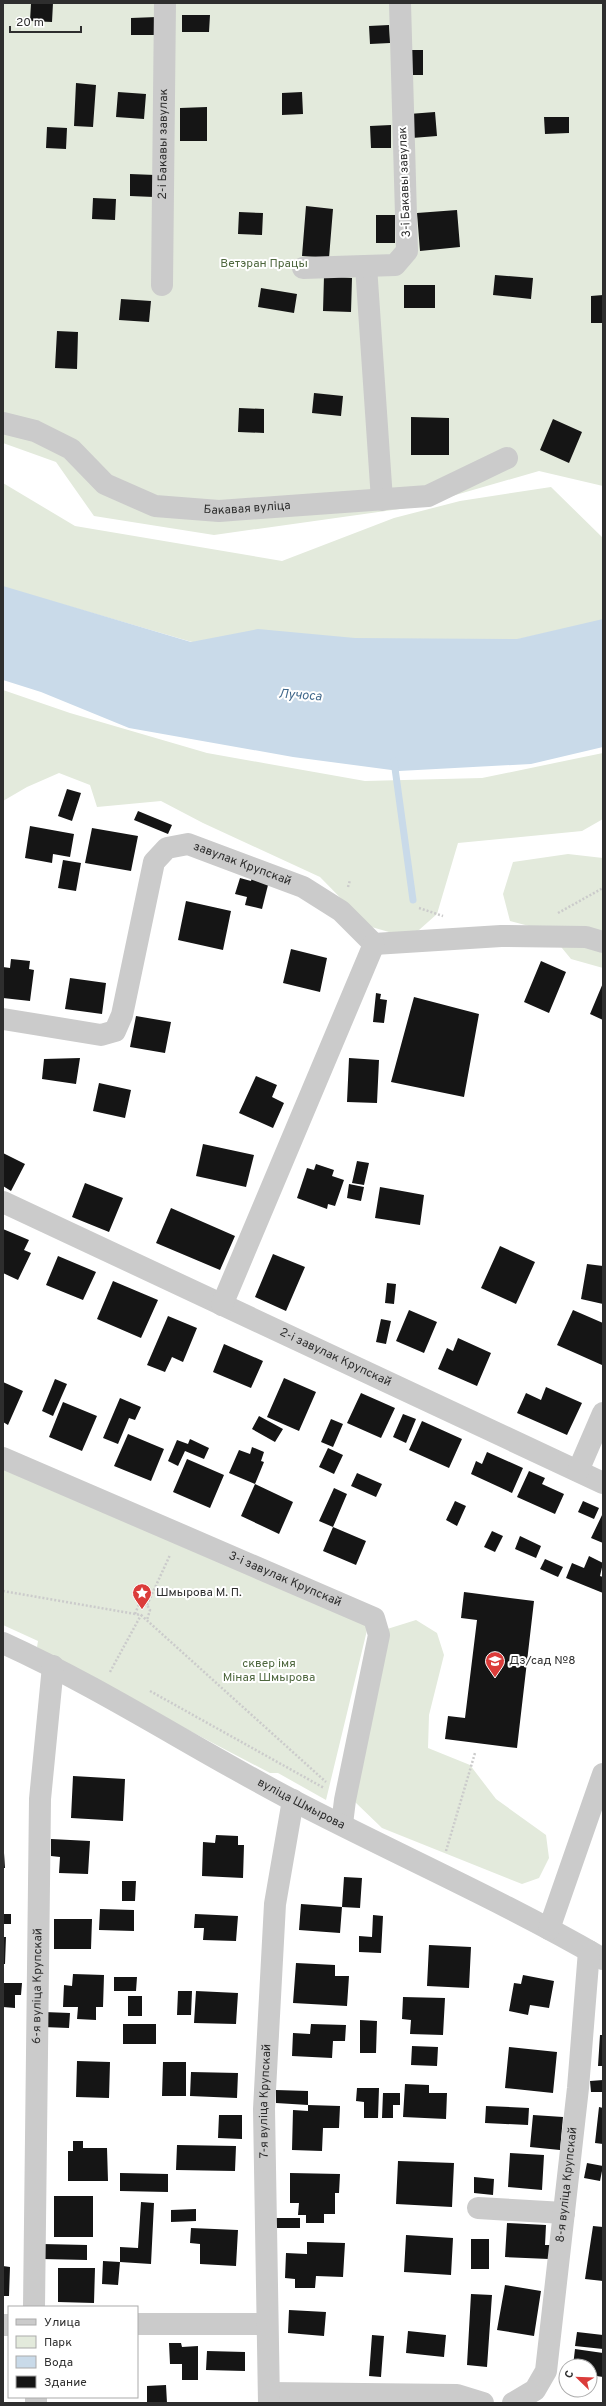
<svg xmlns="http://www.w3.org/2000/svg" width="606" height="2406" viewBox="0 0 606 2406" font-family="Overpass,sans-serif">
	<rect width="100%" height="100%" fill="#fff"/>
	<path fill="#e3eadc" d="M3 3H603V486L539 471 414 507 214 535 94 516 56 462 3 443Z
		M3 483 75 526 282 561 394 518 460 501 551 487 603 538V620L519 639H355L192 642 3 587Z
		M3 690 70 713 207 753 365 781 482 778 603 753V819L582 831 458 843 437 914 410 938 368 926 320 877 203 823 161 801 97 807 90 785 59 773 27 787 3 801Z
		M568 854 603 858V968L571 959 548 931 510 921 503 894 513 862Z
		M3 1463 369 1622 326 1800 278 1773H270L59 1662 37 1647 38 1641 3 1625Z
		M416 1620 437 1633 444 1655 429 1715 428 1748 470 1765 496 1799 546 1835 549 1858 539 1878 522 1884 382 1828 355 1802 384 1630Z"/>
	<path fill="#c9dae9" d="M3 586 191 642 258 629 355 638 517 639 603 619V747L531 764 399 771 293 757 129 728 41 692 3 680Z"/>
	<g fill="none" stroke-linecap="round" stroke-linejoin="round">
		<path stroke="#c9dae9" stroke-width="7" d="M394 761 413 900"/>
	</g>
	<path fill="#151515" d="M31 3H53L52 22 30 21Z
		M182 15H210L209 32H182Z
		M157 17V35H131V18Z
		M389 25 390 43 370 44 369 26Z
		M408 50H423V75H408Z
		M76 83 96 85 93 127 74 126Z
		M118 92 146 94 144 119 116 117Z
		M302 92 303 114 282 115V93Z
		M207 107V141H180V108Z
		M435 112 437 136 412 138 409 114Z
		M544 117H569V133L545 134Z
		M391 125V148H371L370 126Z
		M47 127 67 128 66 149 46 148Z
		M130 174 155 175 154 197 130 196Z
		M93 198 116 199 115 220 92 219Z
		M306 206 333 209 329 258 302 256Z
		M457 210 460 247 420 251 417 213Z
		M239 212 263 213 262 235 238 234Z
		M376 215H395V243H376Z
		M495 275 533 278 531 299 493 295Z
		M324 276 352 278 351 312 323 311Z
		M404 285H435V308H404Z
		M261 288 297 294 294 313 258 307Z
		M603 295V323H591V296Z
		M121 299 151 301 149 322 119 320Z
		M57 331 78 332 77 369 55 368Z
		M314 393 343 396 341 416 312 413Z
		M239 408 264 409V433L238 432Z
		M411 417 449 418V455H411Z
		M553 419 582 432 569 463 540 450Z
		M67 789 81 793 72 821 58 816Z
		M138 811 172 825 168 834 134 820Z
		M30 826 74 834 70 857 53 854 52 863 25 858Z
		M92 828 138 836 131 871 85 863Z
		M63 860 81 863 76 891 58 888Z
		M252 877 269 881 262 909 245 905 247 897 235 894 240 878 251 881Z
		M186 901 231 911 223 950 178 940Z
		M291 949 327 958 320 992 283 983Z
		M11 959 30 961 29 969 34 970 30 1001 3 998V967L10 968Z
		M541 961 566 972 549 1013 524 1002Z
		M70 978 106 983 102 1014 65 1009Z
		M603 983V1020L590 1014Z
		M376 993 381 994 380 999 387 1000 384 1023 373 1022Z
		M414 997 479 1014 464 1097 391 1082Z
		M136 1016 171 1022 165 1053 130 1047Z
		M80 1058 76 1084 42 1079 44 1059Z
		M349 1058 379 1060 377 1103 347 1102Z
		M256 1076 277 1085 272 1097 284 1103 273 1128 239 1113Z
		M99 1083 131 1090 125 1118 93 1111Z
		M203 1144 254 1155 246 1187 196 1176Z
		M3 1153 25 1164 11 1191 3 1186Z
		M357 1161 369 1163 364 1185 352 1183Z
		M316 1164 334 1170 332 1176 344 1180 335 1206 328 1204 327 1209 297 1198 307 1168 314 1170Z
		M85 1183 123 1198 109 1232 72 1217Z
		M349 1184 364 1187 361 1201 347 1198Z
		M380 1187 424 1195 420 1225 375 1218Z
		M171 1208 235 1236 220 1270 156 1243Z
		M3 1229 29 1240 24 1250 31 1253 18 1280 3 1273Z
		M500 1246 535 1262 516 1304 481 1288Z
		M273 1254 305 1267 286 1311 255 1297Z
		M58 1256 96 1272 83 1300 46 1285Z
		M587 1264 603 1266V1304L581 1299Z
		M113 1281 158 1300 141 1338 97 1319Z
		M387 1283 396 1284 394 1304 385 1303Z
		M409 1310 437 1322 424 1353 396 1341Z
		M573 1310 603 1323 602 1365 557 1345Z
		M168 1316 197 1328 183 1362 172 1357 165 1372 147 1365Z
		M381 1319 391 1321 386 1344 376 1342Z
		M458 1338 491 1353 477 1386 438 1369 447 1348 453 1351Z
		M224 1344 263 1361 251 1388 213 1372Z
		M284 1378 316 1392 299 1431 267 1417Z
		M55 1379 67 1384 53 1416 42 1411Z
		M3 1382 23 1391 8 1425 3 1422Z
		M546 1387 582 1403 567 1435 517 1413 526 1393 541 1400Z
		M361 1393 395 1408 381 1438 347 1423Z
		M120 1398 141 1407 135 1420 129 1418 118 1444 103 1438Z
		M63 1402 97 1416 82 1451 49 1437Z
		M403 1414 416 1419 406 1443 393 1437Z
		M259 1416 283 1429 275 1442 252 1429Z
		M331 1419 343 1424 333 1447 321 1442Z
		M422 1421 462 1439 449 1468 409 1450Z
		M128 1434 164 1449 151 1481 114 1466Z
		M190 1439 209 1448 204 1459 185 1451 178 1466 168 1461 177 1440 188 1444Z
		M252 1447 264 1452 261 1461 264 1462 255 1484 293 1502 279 1534 241 1516 255 1484 229 1473 239 1450 250 1454Z
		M328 1448 343 1455 334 1474 319 1467Z
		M487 1452 523 1468 512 1493 471 1474 476 1461 482 1464Z
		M187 1459 224 1475 210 1508 173 1492Z
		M529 1471 545 1478 542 1484 564 1494 555 1514 517 1497Z
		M357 1473 382 1484 376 1497 351 1486Z
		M334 1488 347 1494 333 1527 319 1521Z
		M455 1501 466 1506 457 1526 446 1520Z
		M583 1501 599 1508 594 1519 578 1512Z
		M603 1513V1543L591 1538Z
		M333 1527 366 1541 356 1565 323 1551Z
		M492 1531 503 1536 495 1552 484 1547Z
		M520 1536 541 1546 536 1558 515 1549Z
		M589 1556 603 1563 600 1576 603 1577V1593L566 1578 572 1563 584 1568Z
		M545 1559 563 1567 558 1577 540 1569Z
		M464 1592 534 1601 517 1748 445 1739 448 1716 465 1718 477 1620 461 1618Z
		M73 1776 125 1779 123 1821 71 1818Z
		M216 1835 238 1836V1845H244L243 1878 202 1876 203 1842 215 1843Z
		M3 1838 5 1868H3Z
		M51 1839 90 1841 88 1874 59 1873 60 1857 51 1856Z
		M344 1877 362 1878 360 1908 342 1907Z
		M122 1881H136L135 1901H122Z
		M301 1904 342 1907 340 1933 299 1930Z
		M100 1909 134 1910V1931L99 1930Z
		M3 1914H11V1924H3Z
		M195 1914 238 1916 236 1941 203 1940 204 1928H194Z
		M373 1915 383 1916 381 1953 359 1952V1936L372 1937Z
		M54 1919H92L91 1949H54Z
		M3 1937H6L5 1964H3Z
		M429 1945 471 1947 469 1988 427 1986Z
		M296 1963 335 1965V1976H349L347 2006 293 2003Z
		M73 1974 104 1975 103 2007H96V2020L77 2019 78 2007H63L64 1985 72 1986Z
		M523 1975 554 1981 549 2008 530 2005 528 2015 509 2011 514 1983 521 1984Z
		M114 1977H137L136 1991H114Z
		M3 1983H22L21 1995H15V2008L3 2007Z
		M178 1991H192L191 2015H177Z
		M196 1991 238 1993 236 2024 194 2023Z
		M128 1996H142V2016H128Z
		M403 1997 445 1998 443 2035 410 2034 411 2020 402 2019Z
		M44 2012 70 2013 69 2028 43 2027Z
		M360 2020 377 2021 376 2053H360Z
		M123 2024H156V2044H123Z
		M311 2024 346 2025 345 2041H333L332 2058 292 2056 293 2033 310 2034Z
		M600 2035H603V2066H598Z
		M412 2046 438 2047 437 2066 411 2065Z
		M509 2047 557 2052 553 2093 505 2088Z
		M77 2061 110 2062 109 2098 76 2097Z
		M163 2062H186V2096H162Z
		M191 2072 238 2073 237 2098 190 2096Z
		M603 2080V2092H591L590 2081Z
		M405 2084 429 2085V2093H447L446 2119 403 2117Z
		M357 2088H379L378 2118H364V2102L356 2101Z
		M276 2090 308 2091V2105L276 2103Z
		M383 2093H400V2105H393V2118H382Z
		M308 2105 340 2106 339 2128H323L322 2151 292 2150 293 2110 308 2111Z
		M486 2106 529 2108 528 2125 485 2123Z
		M599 2107 603 2108V2144L595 2143Z
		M219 2115H242V2139L218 2138Z
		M533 2115 563 2117 560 2150 530 2147Z
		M73 2141H83V2148H107L108 2181H68V2151H73Z
		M177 2145 236 2146 235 2171 176 2170Z
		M510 2153 544 2155 542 2190 508 2187Z
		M398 2161 454 2163 452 2207 396 2204Z
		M587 2163 603 2166 600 2181 584 2178Z
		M120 2173 168 2174V2192L120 2191Z
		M290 2173 340 2174 339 2193H335V2214H324V2223H306V2215H298L299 2203H290Z
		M474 2177 494 2179 493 2195 474 2193Z
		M54 2196H93V2237H54Z
		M141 2202 154 2203 151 2264 120 2262V2247L138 2248Z
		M196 2209V2221L171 2222V2210Z
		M276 2218H300V2228H276Z
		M507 2223 546 2225 545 2245H550L549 2259 505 2257Z
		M593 2226 603 2227V2281L585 2279Z
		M191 2228 238 2230 236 2266 200 2264V2244L190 2243Z
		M406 2235 453 2238 451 2275 404 2272Z
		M471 2239H489V2269H471Z
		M307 2242 345 2243 343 2277 316 2276 315 2288H295V2279L285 2278 286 2253 307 2254Z
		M42 2244 87 2245V2260L42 2259Z
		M103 2261 120 2262 118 2285 102 2284Z
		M3 2266 10 2267 9 2296H3Z
		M58 2268H95L94 2303 58 2302Z
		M505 2285 541 2291 534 2336 497 2330Z
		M471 2294 492 2295 487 2367 467 2365Z
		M289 2310 326 2312 324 2336 288 2333Z
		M408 2331 446 2335 444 2357 406 2353Z
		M577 2332 603 2335V2349L575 2346Z
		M372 2335 384 2336 381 2377 369 2376Z
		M169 2343H181L182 2347 198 2346V2380H182V2364H170Z
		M575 2349 603 2353V2377L590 2375V2366H573Z
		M207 2351 245 2352V2371L206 2370Z
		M166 2385 167 2403H147V2386Z"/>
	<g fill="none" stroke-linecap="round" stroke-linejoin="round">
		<path stroke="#cbcbcb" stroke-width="2.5" stroke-dasharray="2 2" stroke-linecap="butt" d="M348 887 350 880
			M419 908 443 916
			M558 913 603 888
			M3 1591 141 1615 326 1782
			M147 1605 170 1555
			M135 1614 139 1604 147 1605 150 1610 147 1620
			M110 1672 141 1615
			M150 1691 324 1788
			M446 1851 475 1753"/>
		<g stroke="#cbcbcb" stroke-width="22">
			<path d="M366 266 382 500"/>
			<path d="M303 268 395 265 407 251 400 3"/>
			<path id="s1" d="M162 285 165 3"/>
			<path id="s2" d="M3 423 35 431 71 449 105 484 155 506 219 511 428 496 507 458"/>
			<path id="s3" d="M3 1019 101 1035 115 1031 122 1015 154 862 167 848 188 844 303 887 341 911 374 944 501 936 586 937 603 942"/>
			<path id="s4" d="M3 1202 603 1483"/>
			<path d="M222 1305 374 944"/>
			<path id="s5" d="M3 1458 374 1618 379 1635 345 1800 342 1824"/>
			<path d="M578 1471 603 1413"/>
			<path id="s6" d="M3 1643C104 1689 196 1750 294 1801 396 1854 503 1901 603 1959"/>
			<path d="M549 1929 603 1774"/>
			<path d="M478 2208 564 2213"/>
			<path id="s7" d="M34 2307 40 1799 53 1666"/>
			<path d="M137 2324H267"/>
			<path d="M3 2325H9"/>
			<path d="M269 2393 457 2395 483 2403"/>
			<path d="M36 2397V2403"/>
			<path id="s8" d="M269 2403 264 2109 275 1904 293 1800"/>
			<path id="s9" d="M513 2403 535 2390 546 2371 578 2088 589 1951"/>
		</g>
	</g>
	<defs>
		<symbol id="sight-pin" viewBox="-11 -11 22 30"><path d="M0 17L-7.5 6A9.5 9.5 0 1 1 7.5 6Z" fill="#db3c3a" stroke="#fff"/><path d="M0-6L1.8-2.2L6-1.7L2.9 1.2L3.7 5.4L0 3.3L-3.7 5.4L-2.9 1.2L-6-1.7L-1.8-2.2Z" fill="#fff"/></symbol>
		<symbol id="school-pin" viewBox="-11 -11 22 30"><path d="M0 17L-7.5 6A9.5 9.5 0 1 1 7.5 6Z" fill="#db3c3a" stroke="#fff"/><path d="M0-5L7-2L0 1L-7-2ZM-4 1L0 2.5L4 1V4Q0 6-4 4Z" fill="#fff"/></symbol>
	</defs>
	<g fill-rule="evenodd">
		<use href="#sight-pin" x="131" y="1582" width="22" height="30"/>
		<use href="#school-pin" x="484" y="1650" width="22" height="30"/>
	</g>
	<g text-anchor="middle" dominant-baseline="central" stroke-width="4" stroke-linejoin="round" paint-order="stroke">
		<g font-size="12" fill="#2e2e2e" stroke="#fff">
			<text stroke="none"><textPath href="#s1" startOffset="141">2-і Бакавы завулак</textPath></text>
			<text transform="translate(405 182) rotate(-92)">3-і Бакавы завулак</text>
			<text stroke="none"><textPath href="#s2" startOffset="269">Бакавая вуліца</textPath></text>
			<text stroke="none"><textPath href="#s3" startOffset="386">завулак Крупскай</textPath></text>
			<text stroke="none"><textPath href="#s4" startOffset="367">2-і завулак Крупскай</textPath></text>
			<text stroke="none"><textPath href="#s5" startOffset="307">3-і завулак Крупскай</textPath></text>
			<text stroke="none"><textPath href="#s6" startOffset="339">вуліца Шмырова</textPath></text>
			<text stroke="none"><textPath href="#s7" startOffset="321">6-я вуліца Крупскай</textPath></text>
			<text stroke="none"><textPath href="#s8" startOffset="302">7-я вуліца Крупскай</textPath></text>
			<text stroke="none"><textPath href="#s9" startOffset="235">8-я вуліца Крупскай</textPath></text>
		</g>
		<g font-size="12" fill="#4e673e" stroke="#fff">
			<text x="264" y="264">Ветэран Працы</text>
			<text x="269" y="1664">сквер імя<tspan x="269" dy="14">Міная Шмырова</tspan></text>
		</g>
		<g font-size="12" fill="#2e2e2e" stroke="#fff" text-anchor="start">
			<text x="156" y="1593">Шмырова М. П.</text>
			<text x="509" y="1661">Дз/сад №8</text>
		</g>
		<g font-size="13" font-style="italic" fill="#41688b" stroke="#fff">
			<text transform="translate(300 696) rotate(4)">Лучоса</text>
		</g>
	</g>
	<rect width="606" height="2406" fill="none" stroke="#2e2e2e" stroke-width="8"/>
	<rect x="8" y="2306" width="130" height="92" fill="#ffffff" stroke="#ababab"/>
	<rect x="16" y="2319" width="20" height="6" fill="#cbcbcb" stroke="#ababab"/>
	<text x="44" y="2326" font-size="12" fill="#2e2e2e">Улица</text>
	<rect x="16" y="2336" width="20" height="12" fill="#e3eadc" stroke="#ababab"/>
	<text x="44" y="2346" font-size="12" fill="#2e2e2e">Парк</text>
	<rect x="16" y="2356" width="20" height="12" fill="#c9dae9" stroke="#ababab"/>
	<text x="44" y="2366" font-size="12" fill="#2e2e2e">Вода</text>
	<rect x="16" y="2376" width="20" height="12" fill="#151515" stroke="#ababab"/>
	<text x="44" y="2386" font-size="12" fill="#2e2e2e">Здание</text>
	<g transform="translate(578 2378) rotate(293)"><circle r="19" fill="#ffffff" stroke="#ababab"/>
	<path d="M0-3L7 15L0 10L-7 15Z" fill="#db3c3a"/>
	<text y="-6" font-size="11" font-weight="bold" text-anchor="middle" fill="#2e2e2e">С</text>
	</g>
	<path d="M10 26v6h71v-6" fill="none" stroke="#2e2e2e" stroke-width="2"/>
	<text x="16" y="26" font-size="12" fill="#2e2e2e" stroke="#ffffff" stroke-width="3" paint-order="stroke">20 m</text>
</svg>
